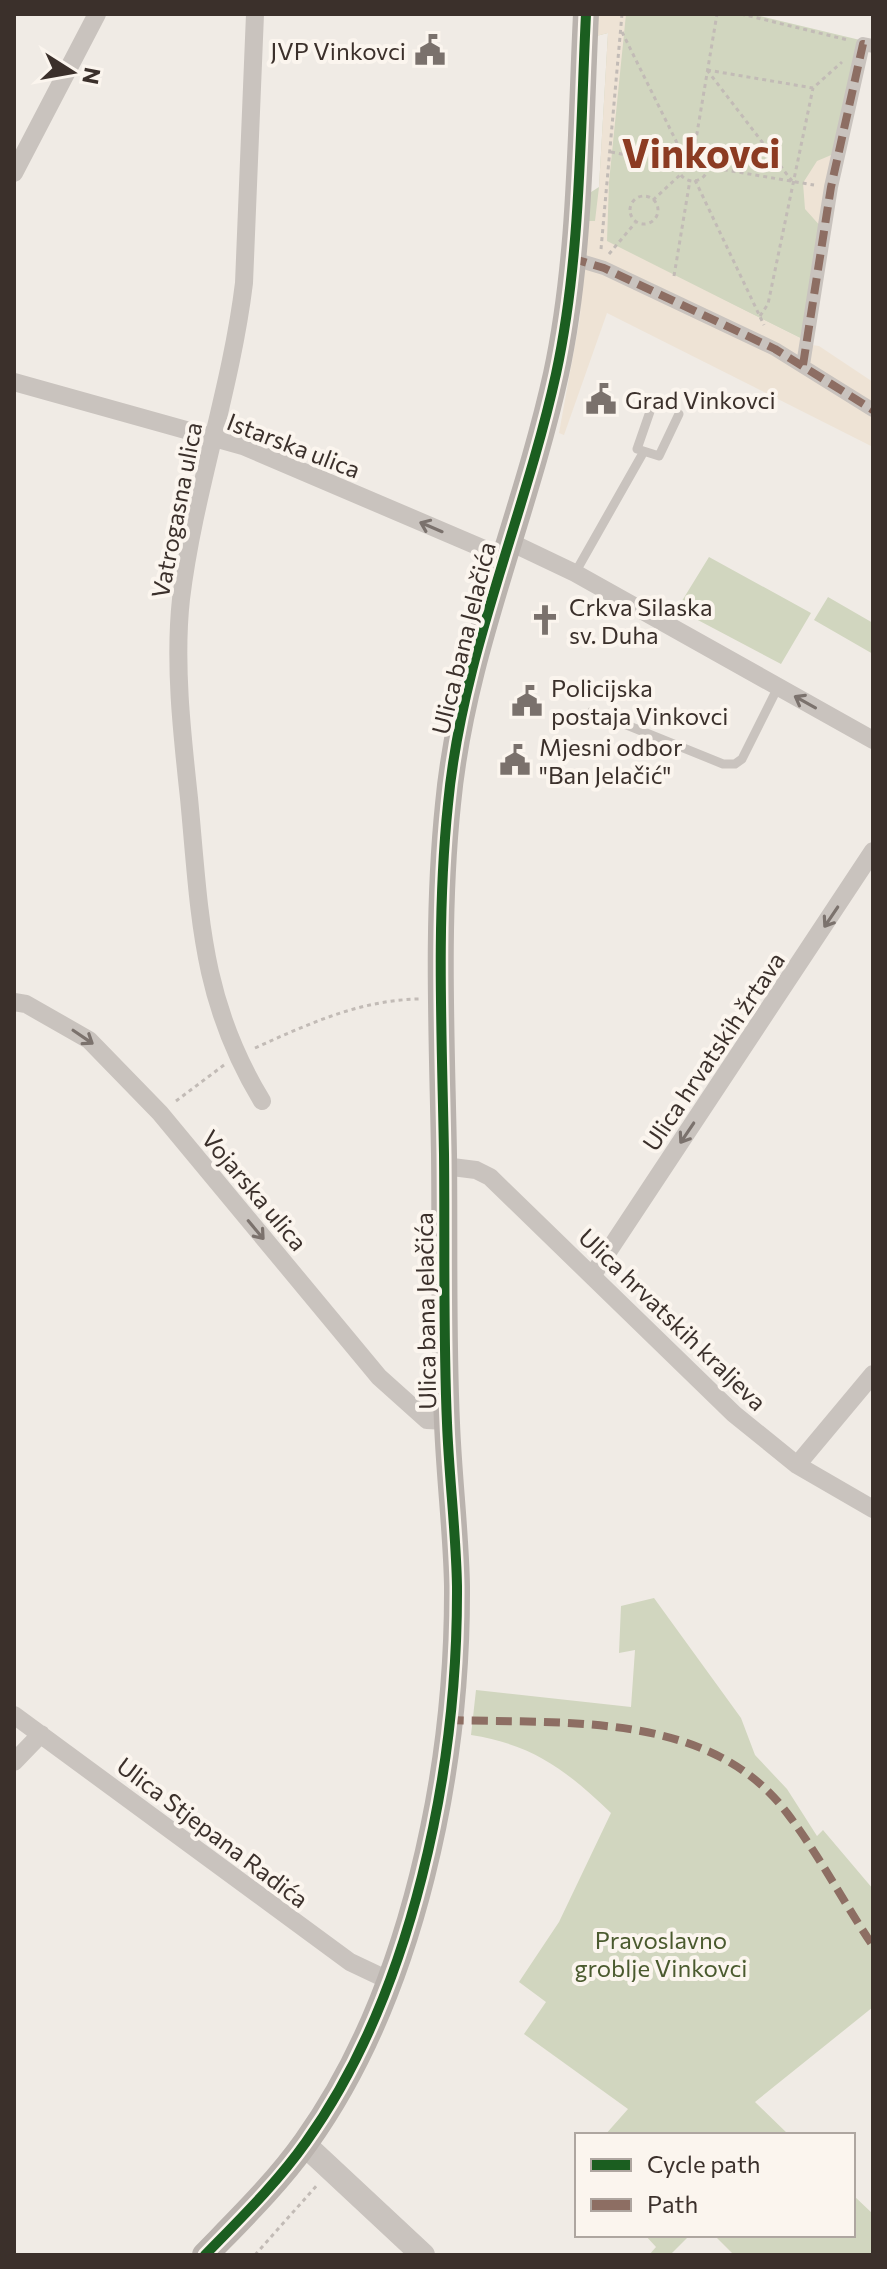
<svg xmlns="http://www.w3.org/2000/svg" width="887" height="2269" viewBox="0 0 887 2269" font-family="Commissioner,sans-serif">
	<rect width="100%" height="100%" fill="#f0ebe5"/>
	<path fill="#d1d6bf" d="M597 14H752L860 40 810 343 585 232 588 194 599 187 608 33 596 36Z
		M709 557 811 613 781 664 677 609Z
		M828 597 873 623V654L814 620Z
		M654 1598 741 1718 755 1755 787 1789 817 1836 823 1830 873 1889V2007L755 2102 789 2135H605L628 2109 524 2034 546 2002 519 1982 559 1922 611 1813C566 1770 534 1745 471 1735L476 1690 631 1707 635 1650 619 1653 621 1606Z
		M853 2195 873 2214V2255H734L714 2235H853Z
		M645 2235H690L670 2255H649L656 2247Z"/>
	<path fill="#eee3d5" d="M597 14H626L609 182 607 241 802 339 822 228 805 209 803 183 817 161 836 153 842 171 837 179 812 345 819 346 873 382V447L607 313 564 435 559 433 580 317 585 221H595L599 187 608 33 596 36Z"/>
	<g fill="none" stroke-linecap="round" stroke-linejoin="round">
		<path stroke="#c2bbb6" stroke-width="3" stroke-dasharray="4 4" stroke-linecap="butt" d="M741 14 848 40
			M622 32 683 155
			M707 70 813 88 842 62
			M707 70 792 181
			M694 151 717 14
			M678 166a15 15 0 1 1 30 0a15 15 0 1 1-30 0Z
			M611 152 678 165
			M708 167 814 185
			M695 180 764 325
			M630 210a14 14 0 1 1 28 0a14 14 0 1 1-28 0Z
			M653 200 680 175
			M601 249 622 14
			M609 254 635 223
			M674 276 690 180
			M760 316 768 304 813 88
			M255 1048C308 1024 360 1000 419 999
			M176 1101 224 1065
			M255 2255 318 2184"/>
		<path stroke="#c9c3be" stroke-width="9" d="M654 400 637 449 659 456 679 414
			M575 573 643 453
			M592 711 723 764H735L742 759 778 687"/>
		<path stroke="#c9c3be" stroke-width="14" d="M571 258 604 268 775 349 873 410
			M803 365 831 187 863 44 873 46"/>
		<path stroke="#c9c3be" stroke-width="18" d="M255 14 244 283C231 390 194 492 181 599 174 663 182 734 189 798 200 913 200 999 262 1101
			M14 173 97 14
			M14 382 243 446 503 557
			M508 541 575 573 873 740
			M14 1002 26 1004 89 1040 160 1113 379 1377 427 1420 447 1421
			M444 1166 476 1170 490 1177 734 1414 797 1465 873 1509
			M592 1276 873 851
			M797 1465 873 1374
			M14 1715 350 1962 388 1980
			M14 1762 41 1734"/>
		<path stroke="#c9c3be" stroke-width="24" d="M304 2144 423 2255"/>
		<path stroke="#bab3ae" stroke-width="26" d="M205 2255C240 2219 277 2183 306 2142 413 1992 458 1769 457 1586 456 1532 449 1477 447 1423 443 1334 445 1244 444 1154 442 1038 436 920 448 804 462 655 524 519 556 374 581 258 580 133 586 14"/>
		<path stroke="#8d6e63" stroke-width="8" stroke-dasharray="16 8" stroke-linecap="butt" d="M571 258 604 268 775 349 873 410
			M803 365 831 187 863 44 873 46
			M448 1720C562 1724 710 1710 787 1813 819 1855 844 1903 873 1946"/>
		<defs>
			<path id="cycleway" d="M205 2255C240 2219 277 2183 306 2142 413 1992 458 1769 457 1586 456 1532 449 1477 447 1423 443 1334 445 1244 444 1154 442 1038 436 920 448 804 462 655 524 519 556 374 581 258 580 133 586 14"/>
		</defs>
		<use href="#cycleway" stroke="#fbf5ee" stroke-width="15"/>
		<use href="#cycleway" stroke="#1b5e20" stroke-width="10"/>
	</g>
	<defs><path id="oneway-shaft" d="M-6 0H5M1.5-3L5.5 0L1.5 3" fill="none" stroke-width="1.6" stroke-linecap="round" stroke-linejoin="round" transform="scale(2)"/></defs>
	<g stroke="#7b726d">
		<use href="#oneway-shaft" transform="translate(431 527) rotate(-157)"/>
		<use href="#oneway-shaft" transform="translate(805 702) rotate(-151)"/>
		<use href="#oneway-shaft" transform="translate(831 917) rotate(124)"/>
		<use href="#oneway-shaft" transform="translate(83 1037) rotate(34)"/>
		<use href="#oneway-shaft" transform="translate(687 1133) rotate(124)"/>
		<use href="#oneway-shaft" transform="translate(256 1230) rotate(50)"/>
	</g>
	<defs>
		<symbol id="civic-bare" viewBox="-9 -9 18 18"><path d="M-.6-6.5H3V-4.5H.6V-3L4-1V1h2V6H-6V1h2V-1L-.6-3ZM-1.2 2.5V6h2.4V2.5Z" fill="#7a716c" stroke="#fbf5ee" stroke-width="2.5" paint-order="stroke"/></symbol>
		<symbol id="church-bare" viewBox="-9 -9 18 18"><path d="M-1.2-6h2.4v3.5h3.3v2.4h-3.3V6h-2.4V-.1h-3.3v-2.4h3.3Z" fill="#7a716c" stroke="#fbf5ee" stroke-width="2.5" paint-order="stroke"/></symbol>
	</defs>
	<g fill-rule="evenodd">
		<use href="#civic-bare" x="408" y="28" width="44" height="44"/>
		<use href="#civic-bare" x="579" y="377" width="44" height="44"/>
		<use href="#church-bare" x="523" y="598" width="44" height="44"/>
		<use href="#civic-bare" x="505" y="679" width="44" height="44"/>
		<use href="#civic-bare" x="493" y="738" width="44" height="44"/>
	</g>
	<g text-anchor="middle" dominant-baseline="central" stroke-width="8" stroke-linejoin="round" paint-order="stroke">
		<g font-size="24" fill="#3b302b" stroke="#fbf5ee" text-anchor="start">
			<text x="406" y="50" text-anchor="end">JVP Vinkovci</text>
			<text x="625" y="399">Grad Vinkovci</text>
			<text x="569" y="606">Crkva Silaska<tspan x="569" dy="28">sv. Duha</tspan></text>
			<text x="551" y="687">Policijska<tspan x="551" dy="28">postaja Vinkovci</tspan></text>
			<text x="539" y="746">Mjesni odbor<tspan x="539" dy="28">"Ban Jelačić"</tspan></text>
		</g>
		<g font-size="24" fill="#3b302b" stroke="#fbf5ee">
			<text transform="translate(294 445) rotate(21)">Istarska ulica</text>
			<text transform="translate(176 510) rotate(-79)">Vatrogasna ulica</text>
			<text transform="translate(463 638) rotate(-76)">Ulica bana Jelačića</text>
			<text transform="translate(713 1051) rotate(-56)">Ulica hrvatskih žrtava</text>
			<text transform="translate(255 1190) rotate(50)">Vojarska ulica</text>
			<text transform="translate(425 1311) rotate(-91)">Ulica bana Jelačića</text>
			<text transform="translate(673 1319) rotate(44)">Ulica hrvatskih kraljeva</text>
			<text transform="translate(213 1832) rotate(37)">Ulica Stjepana Radića</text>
		</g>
		<g font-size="24" fill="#4a5a2e" stroke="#fbf5ee">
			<text x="661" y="1939">Pravoslavno<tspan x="661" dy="28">groblje Vinkovci</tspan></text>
		</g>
		<g font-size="40" font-weight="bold" fill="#8c3b22" stroke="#fbf5ee">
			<text x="701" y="151">Vinkovci</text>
		</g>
	</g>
	<rect width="887" height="2269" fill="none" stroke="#3b302b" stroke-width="32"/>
	<rect x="575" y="2133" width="280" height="104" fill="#fbf5ee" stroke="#aea6a0" stroke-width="2"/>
	<rect x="591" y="2159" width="40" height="12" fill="#1b5e20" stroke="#aea6a0" stroke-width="2"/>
	<text x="647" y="2173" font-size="24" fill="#3b302b">Cycle path</text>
	<rect x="591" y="2199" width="40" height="12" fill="#8d6e63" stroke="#aea6a0" stroke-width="2"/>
	<text x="647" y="2213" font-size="24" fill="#3b302b">Path</text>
	<g transform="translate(72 72) rotate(101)" stroke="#fbf5ee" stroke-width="6" paint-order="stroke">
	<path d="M0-6L14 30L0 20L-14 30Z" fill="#3b302b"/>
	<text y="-12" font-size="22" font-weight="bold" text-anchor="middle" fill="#3b302b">N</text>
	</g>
</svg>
